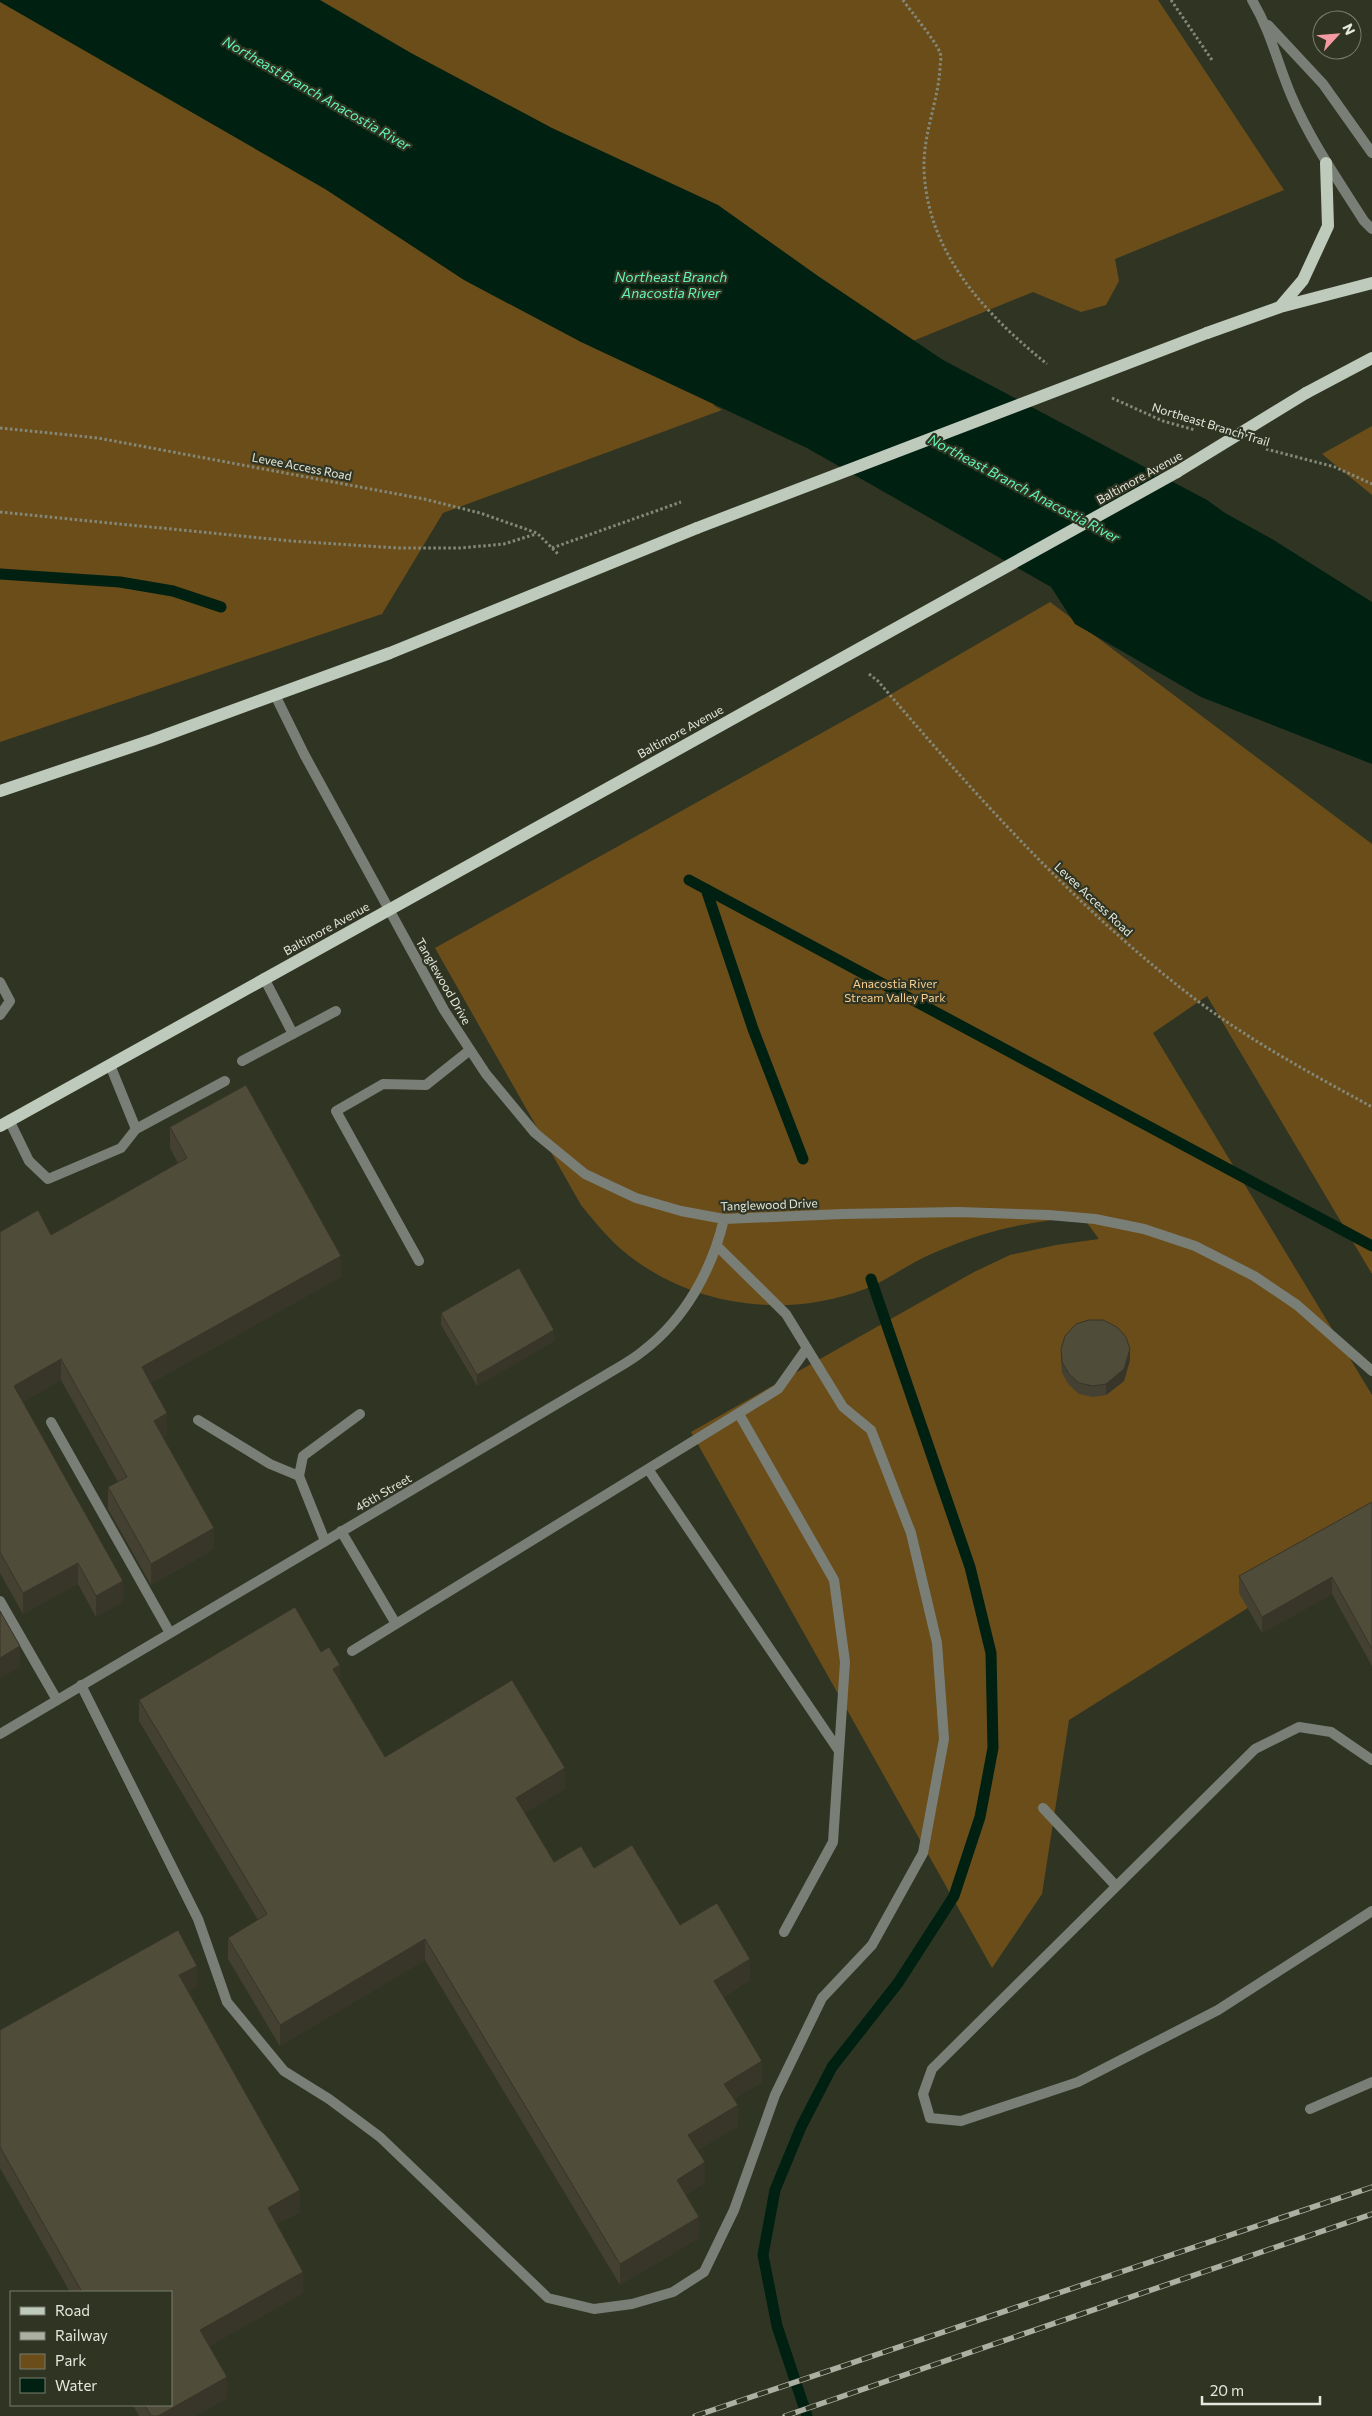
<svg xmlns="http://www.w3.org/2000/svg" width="1372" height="2416" viewBox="0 0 1372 2416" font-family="Commissioner,sans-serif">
	<rect width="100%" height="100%" fill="#303523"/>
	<path fill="#6b4d1a" d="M0 0H1158L1284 190 1115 259 1119 281 1106 305 1081 312 1033 292 908 343 713 405 722 410 443 513 382 614 0 742Z
		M1372 426V495L1322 454Z
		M1050 602 1372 844V1274L1207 996 1153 1033 1372 1395V1530L1069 1720 1042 1894 992 1968 691 1432 974 1272 1010 1255 1056 1245 1099 1239 1082 1216C1046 1221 1009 1225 975 1237 954 1244 934 1252 915 1262 898 1271 883 1282 865 1289 785 1320 688 1306 622 1250 606 1236 594 1221 581 1205L435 948 881 700Z"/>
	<path fill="#002011" d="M0 0H320L411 53 552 128 718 205 818 276 943 360 1207 500 1225 513 1272 539 1372 602V764L1201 697 1075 624 1051 587 807 448 581 342 464 280 325 189 0 2Z"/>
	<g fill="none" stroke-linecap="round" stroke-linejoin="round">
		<path stroke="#002011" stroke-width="11" d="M0 574 120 582 173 591 221 607
			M689 880 1372 1246
			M706 889 753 1029 803 1159
			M807 2416 777 2326 763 2255 775 2190 801 2127 832 2067 898 1983 954 1896 980 1817 993 1748 991 1653 970 1567 871 1279"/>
		<path stroke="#848879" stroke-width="3" stroke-dasharray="2.5 2.5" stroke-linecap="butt" d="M903 0C911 12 936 41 940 53 942 57 940 63 940 68 938 102 923 134 924 169 927 253 985 314 1047 364
			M1171 0 1212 60
			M1112 398 1163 421 1195 430
			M0 428 98 438 424 499 480 513 537 533 559 555
			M1266 449 1335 467 1372 484
			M0 512 291 541 398 548H460L504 544 536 534
			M552 548 681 502
			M869 674 878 681C975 795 1076 908 1195 999 1250 1041 1312 1074 1372 1107"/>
		<path stroke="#797f77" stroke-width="10" d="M264 978 293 1034
			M0 982 10 1001 0 1015
			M242 1061 336 1011
			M9 1120 29 1161 48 1179 121 1148 136 1129 110 1065
			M136 1129 225 1081
			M419 1261 336 1111 383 1084 426 1085 470 1050
			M739 1414 834 1580 845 1662 833 1842 784 1932
			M198 1420 270 1464 299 1476
			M51 1422 170 1633
			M648 1469 839 1751
			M341 1531 396 1624
			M325 1541 299 1476 303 1456 360 1414
			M0 1601 57 1700
			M352 1651 778 1389 807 1348
			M81 1685 198 1919 227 2002 284 2071 329 2099 380 2137 548 2298 594 2309 632 2304 673 2292 704 2272 734 2210 775 2095 822 1998 872 1945 923 1853 944 1739 937 1643 911 1533 871 1430 843 1407 786 1314 718 1247
			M1372 1760 1331 1732 1299 1727 1255 1749 932 2069 923 2094 930 2118 961 2121 1078 2082 1218 2010 1372 1911
			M1043 1808 1116 1886
			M1310 2109 1372 2082"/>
		<path stroke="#797f77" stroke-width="10" d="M275 695 304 754 444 1010 486 1074 535 1133 585 1174 636 1198 681 1211 724 1219 842 1214 959 1212 1049 1215 1095 1219 1144 1229 1195 1246 1254 1276 1297 1305 1372 1371
			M0 1734 604 1376C617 1368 631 1361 643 1351 685 1319 712 1270 724 1219"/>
		<path stroke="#797f77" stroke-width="10" d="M1252 0C1271 32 1277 62 1291 95 1310 140 1338 180 1364 221L1372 229
			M1268 25 1323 84 1372 153"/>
		<path stroke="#becbbc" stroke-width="12" d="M1280 307 1303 280 1328 226 1326 163
			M1207 333 1280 307 1372 283
			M1306 393 1372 358
			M0 791 152 740 390 653 697 528
			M0 1126 1177 472"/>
		<defs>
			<path id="rail" d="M695 2416 1372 2187
				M785 2416 1372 2214"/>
		</defs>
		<use href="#rail" stroke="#acafa2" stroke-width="5.5"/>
		<use href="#rail" stroke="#303523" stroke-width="4" stroke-dasharray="11" stroke-linecap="butt"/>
		<path stroke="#becbbc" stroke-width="12" d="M1177 472 1306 393
			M697 528 1207 333"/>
	</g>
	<path fill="#454132" d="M170 1127 341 1277 151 1383 167 1434 163 1437 214 1549 151 1585 108 1509V1487L118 1482 61 1380 23 1402 123 1602 96 1617 78 1584 23 1614 0 1573V1232L51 1235 178 1163 170 1148Z
		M441 1313 554 1341 477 1386 441 1325Z
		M1061 1349 1130 1360 1124 1381 1106 1395 1093 1397 1079 1394 1069 1385 1062 1373 1061 1360Z
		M1372 1502V1666L1332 1594 1262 1633 1239 1593V1576Z
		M321 1652 340 1682 385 1757 565 1789 525 1813 554 1862 594 1868 680 1925 750 1980 723 1997 762 2082 734 2099 738 2126 698 2150 705 2183 686 2195 699 2238 620 2285 425 1960 280 2046 228 1959V1938L258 1920 139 1721V1700Z
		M197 1987 188 1991 300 2212 277 2224 303 2293 209 2346 227 2398 195 2416H139L133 2405H171V2292H70L0 2168V2030Z"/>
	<path fill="#383529" d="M341 1256V1277L142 1388V1367Z
		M554 1330V1341L477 1386V1375Z
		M1130 1349V1360L1124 1381 1106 1395V1384Z
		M61 1359V1380L14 1407V1386Z
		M167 1413V1434L154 1442V1421Z
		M214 1528V1549L151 1585V1564Z
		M78 1563V1584L23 1614V1593Z
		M1332 1577V1594L1262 1633V1617Z
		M123 1581V1602L96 1617V1596Z
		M20 1646V1667L0 1679V1658Z
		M340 1665V1686L333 1669Z
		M565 1768V1789L516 1819V1798Z
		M425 1939V1960L280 2046V2025Z
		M750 1959V1980L714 2002V1981Z
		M197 1966V1987L179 1996V1975Z
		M762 2061V2082L724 2105V2084Z
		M738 2105V2126L688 2156V2135Z
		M705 2162V2183L677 2201V2180Z
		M300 2190V2212L268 2229V2208Z
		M699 2217V2238L620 2285V2264Z
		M303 2272V2293L200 2351V2330Z
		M227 2377V2398L195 2416H158Z"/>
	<path fill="#504c3a" stroke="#383529" d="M246 1085 341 1256 142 1367 167 1413 154 1421 214 1528 151 1564 108 1487 127 1477 61 1359 14 1386 123 1581 96 1596 78 1563 23 1593 0 1552V1232L38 1210 51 1235 187 1158 170 1127Z
		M519 1268 554 1330 477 1375 441 1313Z
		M1089 1320H1103L1117 1327 1126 1337 1130 1349 1124 1369 1106 1384 1093 1386 1079 1383 1069 1374 1062 1362 1061 1349 1065 1336 1076 1324Z
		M1372 1502V1649L1332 1577 1262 1617 1239 1576Z
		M295 1607 321 1652 329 1647 340 1665 333 1669 385 1757 512 1680 565 1768 516 1798 554 1862 581 1846 594 1868 632 1845 680 1925 717 1903 750 1959 714 1981 762 2061 724 2084 738 2105 688 2135 705 2162 677 2180 699 2217 620 2264 425 1939 280 2025 228 1938 267 1914 139 1700Z
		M0 1611 20 1646 0 1658Z
		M178 1930 197 1966 179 1975 300 2190 268 2208 303 2272 200 2330 227 2377 158 2416H151L145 2405H171V2292H82L0 2147V2030Z"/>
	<g text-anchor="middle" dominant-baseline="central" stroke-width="4.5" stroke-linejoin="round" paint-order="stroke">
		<g font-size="12" fill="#e5e8dd" stroke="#303523">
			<text transform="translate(1211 424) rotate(17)">Northeast Branch Trail</text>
			<text transform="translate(302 466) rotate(11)">Levee Access Road</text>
			<text transform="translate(1139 477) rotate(-29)">Baltimore Avenue</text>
			<text transform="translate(680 731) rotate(-29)">Baltimore Avenue</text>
			<text transform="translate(1094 899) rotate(43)">Levee Access Road</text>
			<text transform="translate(326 928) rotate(-29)">Baltimore Avenue</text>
			<text transform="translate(444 981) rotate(60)">Tanglewood Drive</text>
			<text transform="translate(769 1204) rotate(-2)">Tanglewood Drive</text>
			<text transform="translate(383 1492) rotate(-30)">46th Street</text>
		</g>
		<g font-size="12" fill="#f9ce8f" stroke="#303523">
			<text x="895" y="983">Anacostia River<tspan x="895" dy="14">Stream Valley Park</tspan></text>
		</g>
		<g font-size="14" font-style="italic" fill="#62f5b5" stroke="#303523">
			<text transform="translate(317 93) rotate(30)">Northeast Branch Anacostia River</text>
			<text x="671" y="276">Northeast Branch<tspan x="671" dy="16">Anacostia River</tspan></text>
			<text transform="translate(1024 488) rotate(28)">Northeast Branch Anacostia River</text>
		</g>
	</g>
	<rect x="10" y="2291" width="162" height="115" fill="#303523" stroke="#787d6d"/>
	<rect x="20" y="2307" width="25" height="8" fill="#becbbc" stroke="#787d6d"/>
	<text x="55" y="2316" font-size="15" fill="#e5e8dd">Road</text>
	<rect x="20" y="2332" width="25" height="8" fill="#acafa2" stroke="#787d6d"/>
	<text x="55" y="2341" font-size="15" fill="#e5e8dd">Railway</text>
	<rect x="20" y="2354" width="25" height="15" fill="#6b4d1a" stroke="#787d6d"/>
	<text x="55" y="2366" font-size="15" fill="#e5e8dd">Park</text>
	<rect x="20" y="2378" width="25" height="15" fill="#002011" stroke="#787d6d"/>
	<text x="55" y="2391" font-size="15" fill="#e5e8dd">Water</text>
	<g transform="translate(1337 35) rotate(64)"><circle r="24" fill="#303523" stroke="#787d6d"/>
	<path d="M0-4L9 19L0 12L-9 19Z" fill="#f49aa3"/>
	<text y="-8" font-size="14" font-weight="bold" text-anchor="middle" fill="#e5e8dd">N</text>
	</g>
	<path d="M1202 2396v8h118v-8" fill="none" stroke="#e5e8dd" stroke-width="2.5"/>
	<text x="1210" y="2396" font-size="15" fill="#e5e8dd" stroke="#303523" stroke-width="4" paint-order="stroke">20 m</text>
</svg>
